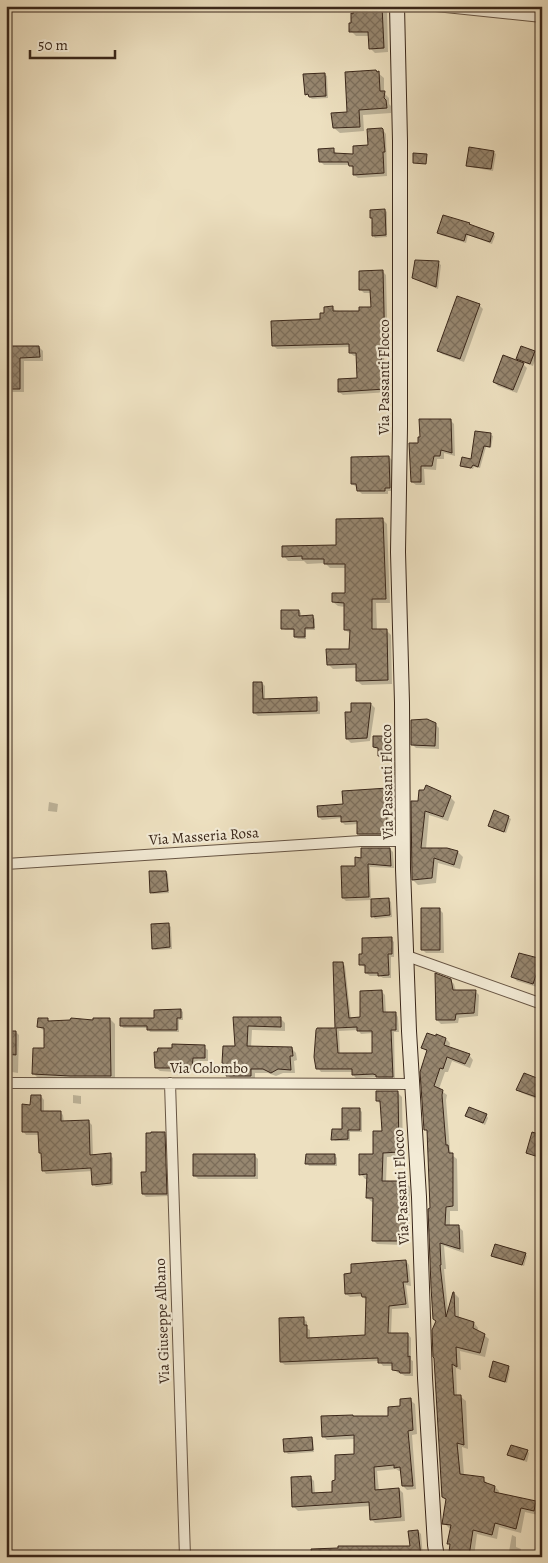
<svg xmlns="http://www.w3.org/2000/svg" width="548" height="1563" viewBox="0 0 548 1563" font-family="Alegreya,serif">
	<defs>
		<pattern id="building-cross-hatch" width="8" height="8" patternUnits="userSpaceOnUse" patternTransform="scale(1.25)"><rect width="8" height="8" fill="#978770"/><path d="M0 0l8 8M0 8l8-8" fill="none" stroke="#7c6e5b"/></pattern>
	</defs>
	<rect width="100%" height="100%" fill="#ede0c0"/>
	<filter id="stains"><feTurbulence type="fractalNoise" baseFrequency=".004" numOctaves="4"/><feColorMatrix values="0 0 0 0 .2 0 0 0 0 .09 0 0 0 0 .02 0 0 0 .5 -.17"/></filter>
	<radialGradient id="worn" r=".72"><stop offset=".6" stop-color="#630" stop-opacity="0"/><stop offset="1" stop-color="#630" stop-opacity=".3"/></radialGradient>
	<path fill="#0003" fill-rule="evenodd" d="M354 6H389L387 8 388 52 375 53 370 48 369 36H356L351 31 354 15Z
		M378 73 384 78V93L389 98V104L391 106V113L363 115 364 131 340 133 334 128 348 113Z
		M324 74 327 76 328 98 312 99 306 94Z
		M382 129 386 134 387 176 358 178 354 175 353 169 350 165H324L320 161 334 150 337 155H354L369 146Z
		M493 152 496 154 493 171 470 167 467 165Z
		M385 210 387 212V237L375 238 373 235V219L371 218Z
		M469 224 471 226 493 234 495 236 492 244 468 235 466 243 441 235 439 233Z
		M438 263 441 265 438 289 416 280 413 278Z
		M382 271 386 275 388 355 384 356 385 380 389 384V392L343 395 339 392 358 379V356H354L350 353 351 347 277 349 273 345 321 320 333 308 336 311 360 312 373 308 371 293H364L360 289Z
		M479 305 483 309 464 362 442 354 439 350Z
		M6 347H39L43 351V361H24V392H6Z
		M522 348 537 355 533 366 520 361 527 368 517 393 498 386 494 382 523 364 518 359Z
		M450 420 454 424 455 456 444 453V459H437L436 470 424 469 425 485H416L412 482 421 438Z
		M491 435 493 436 491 448 486 447 480 468 474 467 473 469 463 467 462 465 472 461Z
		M389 457 393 461V491H388V494H362L358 490V488L352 484Z
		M382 519 387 524 390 603H376L377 631H387L391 635 392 684 362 685 357 681V668L333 669 328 664 351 650V634L345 630V607L338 606 333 602 347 594 346 568H330L325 563 307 564 304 561H288L284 556 337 546Z
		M6 544 9 547 10 581 6 580Z
		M299 611 301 613V617H313L315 619V630H306V639H298L295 637V630H285L283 628Z
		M262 683 265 686V701L316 699 320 702V714L258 716 254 713Z
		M352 704H371L375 708 370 741 351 743 347 739 352 713Z
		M435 724 439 728V749L416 748 412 744Z
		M388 737 390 739V757L381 758 379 756V749L374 747Z
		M387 789 390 792 388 837H361L358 834V824L345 825 342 822V818L322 820 319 817 344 805Z
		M450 797 455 802 448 821 429 815 426 849H446L458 852 463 857 460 869 438 863 436 883 418 885 413 880 420 802Z
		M49 802 58 804 57 812 48 811Z
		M508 817 511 819 506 833 492 828 489 826Z
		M390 849 393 852 394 868 370 867 371 900 388 899 391 902 392 917 375 919 373 916 372 900 346 901 343 898 356 867 362 859Z
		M166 872 168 874 169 893 153 894 151 892Z
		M440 910 443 913 444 953H426L423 950Z
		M168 924 171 927 172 949 155 950 153 948Z
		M391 939 394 942V957H391V978H383L380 976H370L366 973V967H364L361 964 363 955Z
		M542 961V978H540L537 987 517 981 513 977Z
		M334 963H342L345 966 351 1019 361 1018 381 991 385 995 386 1014 395 1013 398 1017 399 1032H394L395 1080H380L377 1077 356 1078 353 1075V1072H321L318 1068 317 1030 336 1029ZM358 1030 361 1034 373 1033 374 1054H340L339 1031Z
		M450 980 454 984 456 991H475L479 995 478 1016 459 1018 458 1023 441 1024 437 1020Z
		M6 987 7 993 11 996 12 1016 6 1015Z
		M181 1010 183 1012V1020H179V1032H150L148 1028H123L121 1025 155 1019Z
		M280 1018 285 1023V1031L252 1030 251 1048 292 1049 296 1053 297 1060 294 1061 295 1073H283L276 1076 268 1073H255V1080H232L225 1071 237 1047 234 1019Z
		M47 1019 50 1022 110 1019 115 1024V1081L38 1078 33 1073 46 1049V1032L39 1027Z
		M6 1032H16L19 1035 18 1073 6 1071Z
		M446 1039 450 1043 449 1048 469 1055 473 1060 470 1068 452 1061 448 1072H445L439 1089 447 1095 446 1100 450 1150 452 1155 457 1159 458 1211H450V1226H458L463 1231 464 1253 444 1246 446 1269H444L448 1311 454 1293 459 1298V1318L474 1323 478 1328 477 1332 484 1335 489 1339 485 1357 460 1351 461 1370 456 1368 457 1396 461 1397 466 1401 468 1449 462 1447 464 1475 483 1478 488 1485 495 1487 499 1491V1494L535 1502 540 1507 538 1515 525 1512 521 1533 499 1527 497 1539 477 1534 474 1557H455L450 1552 451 1546 449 1543 451 1529 449 1528 444 1523 447 1501 443 1497 437 1321 428 1132 425 1129 428 1053 423 1048Z
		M204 1047 208 1050V1061H196V1071H186L187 1075H178L175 1072 160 1071 156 1068Z
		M542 1081V1101L522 1093 518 1090Z
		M397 1092 402 1097 403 1156 387 1157 386 1182H406L410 1187 409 1243H403V1245L377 1244 373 1240 374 1202H372L367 1198 368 1179H365L361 1174 374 1155 383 1132 382 1105 377 1101Z
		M73 1095 81 1096V1104L73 1103Z
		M41 1096 44 1100V1113L60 1112 63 1115 64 1122H89L92 1125 93 1156 110 1155 113 1158V1185L96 1187 93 1184V1171L46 1174 43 1170 42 1155 40 1152V1135H26L23 1131 31 1106Z
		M360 1110 362 1112V1132H350V1141H335L333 1139 343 1130Z
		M466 1115H486L488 1118 485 1125Z
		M164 1133 167 1136 169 1196 146 1197 143 1194 148 1174Z
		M254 1155 258 1159V1179H198L194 1175Z
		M335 1156 337 1158V1166H309L307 1163Z
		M525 1254 527 1256 524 1266 495 1258 493 1255Z
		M406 1261 409 1265 411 1286 406 1285 409 1308 392 1309 391 1334H408L411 1338V1360L413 1361V1376H405L402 1374 398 1373 394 1369V1366H383L379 1361 285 1365 281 1362 303 1318 307 1322V1328L310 1330V1339L366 1337 367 1301 362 1296 350 1297 346 1294Z
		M508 1367 510 1369 507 1383 492 1379 490 1376Z
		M410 1400 415 1404 417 1434 412 1435 416 1489 407 1490 403 1486 401 1471H399L396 1469 377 1471 379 1491 399 1489 403 1493 405 1521 375 1523 371 1519 370 1506 298 1511 294 1507 310 1477 314 1481 315 1494 334 1493 337 1482 355 1455V1439L327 1440 323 1436 354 1417 389 1418Z
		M311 1438 313 1440 314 1452 288 1454 286 1452 285 1440Z
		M527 1451 529 1453 527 1462 511 1457 509 1455Z
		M418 1531 421 1534 423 1557H295V1552L411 1547Z
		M512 1535 516 1537V1547L521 1549 519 1557H508Z"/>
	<path fill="url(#building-cross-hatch)" stroke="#3a271a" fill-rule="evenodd" d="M353 6H382L384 48 369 49 368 32H349V23H351V13L353 14Z
		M376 70 377 72 379 71 380 91H385L384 98 386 100 387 108 359 110 360 127 333 128 331 113 347 112 345 72Z
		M325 73 326 96 309 97 308 94 305 95 303 74Z
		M382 128 383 129 385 152H383L384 173 353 175V166H349L348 162H319L318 149 334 148V153L353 154V146L368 145 367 129Z
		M469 147 494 151 491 169 466 166Z
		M413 153 427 154 426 164 413 163Z
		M385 209 386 235 372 236V218H370V210Z
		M443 215 470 223 469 224 494 233 490 242 466 234 464 241 437 233Z
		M415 260 439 261 436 287 412 278Z
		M383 270 385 352H381L382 378 385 379V389L338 392V379L357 378 356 353H349V344L272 346 271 321 320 319V313H324V307L333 306V311H359V307H371L370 290H359V271Z
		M457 296 480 304 460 359 437 351Z
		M6 346H39L40 357 20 358V389H6Z
		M521 346 535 351 530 364 516 359Z
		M503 355 524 363 513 390 493 382Z
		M419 419H451L452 453 441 450 440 456H434L432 466H421V482H411L409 443H418V437H420Z
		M475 431 491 433 490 447 484 446 478 467 473 465 471 468 460 466 462 457 471 459Z
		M389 456 390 488H385V491H357L356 484H351V457Z
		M383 518 386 599H372V629H387L388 680 356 681V664L327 665 326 649H349L350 630H344V603L332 602V593H345V564H324V559H302V556L282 557V546L336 545V519Z
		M281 610H299V616L313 615 314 628H305V637H294V629H281Z
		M253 682H262L263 699 317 697V711L253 713Z
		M351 703H371L367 738 346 739 345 712H351Z
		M427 719 436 723 435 746 411 745V720Z
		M373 736H388V755L378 756V748L373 747Z
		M426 785 451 796 443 817 425 811 421 848H447L458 851 454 865 434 858 432 878 412 880 411 801H418L419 790H424Z
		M388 788V809L385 834H357V821L341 822V816L318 817 317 806 343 804 342 791Z
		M494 810 509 816 504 832 488 826Z
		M361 848H390L391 866 368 864 369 897 342 898 341 866H355V857L361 858Z
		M149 871H166L168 891 150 893Z
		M389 898 390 915 371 917V899Z
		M421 908H440V950H421Z
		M169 923 170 947 152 949 151 924Z
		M392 937V954H388L389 975 378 976V973H365V965H359V954H362V938Z
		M519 953 542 959V970L540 976 536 975 533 984 511 977Z
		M333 962H343L349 1018 360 1017V991L382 990 383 1012H396V1030H391L393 1077H376V1075L373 1074 352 1075V1069H316L314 1057 316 1030 317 1028H335ZM357 1027V1031H372V1053H338L336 1028Z
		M435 973 451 979 453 990H476L474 1013 456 1014 455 1020H436Z
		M181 1009V1018H177V1030H147V1026H120V1018H154V1010Z
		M233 1017H281V1027L248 1026 247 1046 292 1047 293 1056H290L291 1070 278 1069 271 1073 263 1069H251V1076H226V1071L223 1072 224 1064 222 1063 223 1046H235Z
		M38 1018H48V1021L70 1020 71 1018 93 1020V1018H110L111 1076H70L32 1074 33 1048H44V1028L37 1027Z
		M6 1031H16V1055L6 1054Z
		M427 1033 436 1036V1034L446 1038 444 1045 470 1054 465 1064 447 1057 443 1069 440 1068 434 1086 443 1090 442 1095 446 1145H448L449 1153H453V1206L446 1207 445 1225H459L460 1249 440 1243 441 1265H440L446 1317 453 1292H454L455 1316 474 1322 473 1328 485 1334 480 1353 456 1347 457 1367 452 1364 454 1395H461L464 1445 457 1443 460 1474 484 1477V1482L495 1486 494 1492 536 1501 534 1511 521 1508 516 1529 495 1523 492 1535 473 1530 469 1556 449 1552 450 1544H447L451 1525 442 1524 446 1499 442 1497 434 1358 433 1357 432 1330 436 1321 433 1319 431 1287 428 1209 430 1208 427 1130H424L420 1072 427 1050 421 1048Z
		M172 1044 205 1045V1058H193L192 1068H183L184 1072 173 1071 172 1068H155L154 1052H157L158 1048H172Z
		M524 1073 542 1080V1099L516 1090Z
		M376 1091H398L399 1152 383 1153 382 1181H406L405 1239H399L400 1241H372L373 1198H366L367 1174 359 1175V1154H373V1131H382L380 1101H376Z
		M31 1095H41V1111H61V1121L89 1120 90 1155 111 1153V1183L92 1185 91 1168 42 1171 41 1153H39L38 1132H22V1104L30 1105Z
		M469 1107 487 1114 483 1123 465 1116Z
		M342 1108H360V1130H348V1139L331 1140 332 1129H342Z
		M151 1132H165L167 1194H142L141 1172H146V1133H151Z
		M532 1132 542 1135V1158L526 1153Z
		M193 1154H255V1176H193Z
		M306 1154H335V1164H305Z
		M495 1244 526 1253 522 1265 491 1256Z
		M406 1260 408 1282H403L406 1304 389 1306 388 1333H408V1357L410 1356V1373H400L399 1371 392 1370V1363H378V1358L280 1362 279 1318 304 1317V1325H307V1338L365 1335 366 1297H362L361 1293 345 1294 344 1274 351 1273V1264Z
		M493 1361 509 1366 505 1382 489 1377Z
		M411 1398 413 1430 408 1431 413 1486H402L400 1467 394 1468V1465L374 1467 375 1490 399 1488 401 1517 370 1520 369 1502 292 1507 291 1477 311 1476 312 1493 332 1492V1481L335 1480V1455L354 1454V1435L322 1437 321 1416 353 1415V1416H388V1407L400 1406V1399Z
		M312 1437 313 1450 284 1452 283 1439Z
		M511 1445 528 1450 524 1460 507 1455Z
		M418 1530 421 1557H312L311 1549 338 1548V1546H410L408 1531Z"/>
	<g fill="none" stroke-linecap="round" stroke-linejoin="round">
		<defs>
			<path id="street" d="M436 6 542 17
				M6 864 361 841H404
				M407 956 542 1004
				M6 1083 412 1084
				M170 1083 185 1557"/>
			<path id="secondary" d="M397 6 400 141V427L398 552 402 703 403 869 409 1031 419 1197 425 1378 435 1545 437 1557"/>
		</defs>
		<use href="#street" stroke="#675544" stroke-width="12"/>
		<use href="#secondary" stroke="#3a271a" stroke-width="16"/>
		<use href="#street" stroke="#f3ebd6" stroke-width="10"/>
		<use href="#secondary" stroke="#f3ebd6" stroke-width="14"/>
	</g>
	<g text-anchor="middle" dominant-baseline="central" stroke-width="4.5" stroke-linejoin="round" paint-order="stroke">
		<g font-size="15" fill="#3a271a" stroke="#f3ebd6">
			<text transform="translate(384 377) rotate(-90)">Via Passanti Flocco</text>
			<text transform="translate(387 782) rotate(-91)">Via Passanti Flocco</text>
			<text transform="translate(204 836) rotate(-4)">Via Masseria Rosa</text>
			<text x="209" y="1068">Via Colombo</text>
			<text transform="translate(401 1187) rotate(-93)">Via Passanti Flocco</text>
			<text transform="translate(162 1321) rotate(-92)">Via Giuseppe Albano</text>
		</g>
	</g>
	<rect width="548" height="1563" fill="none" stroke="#ede0c0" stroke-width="25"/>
	<rect x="8" y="8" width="533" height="1548" fill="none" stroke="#3a271a" stroke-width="2.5"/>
	<rect x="12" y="12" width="523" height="1538" fill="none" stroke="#3a271a"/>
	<path d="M30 50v8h85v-8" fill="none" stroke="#3a271a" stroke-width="2.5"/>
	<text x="38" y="50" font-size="15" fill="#3a271a" stroke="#f3ebd6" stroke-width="4" paint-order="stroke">50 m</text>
	<rect width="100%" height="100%" filter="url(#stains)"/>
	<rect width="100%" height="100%" fill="url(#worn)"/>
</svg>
